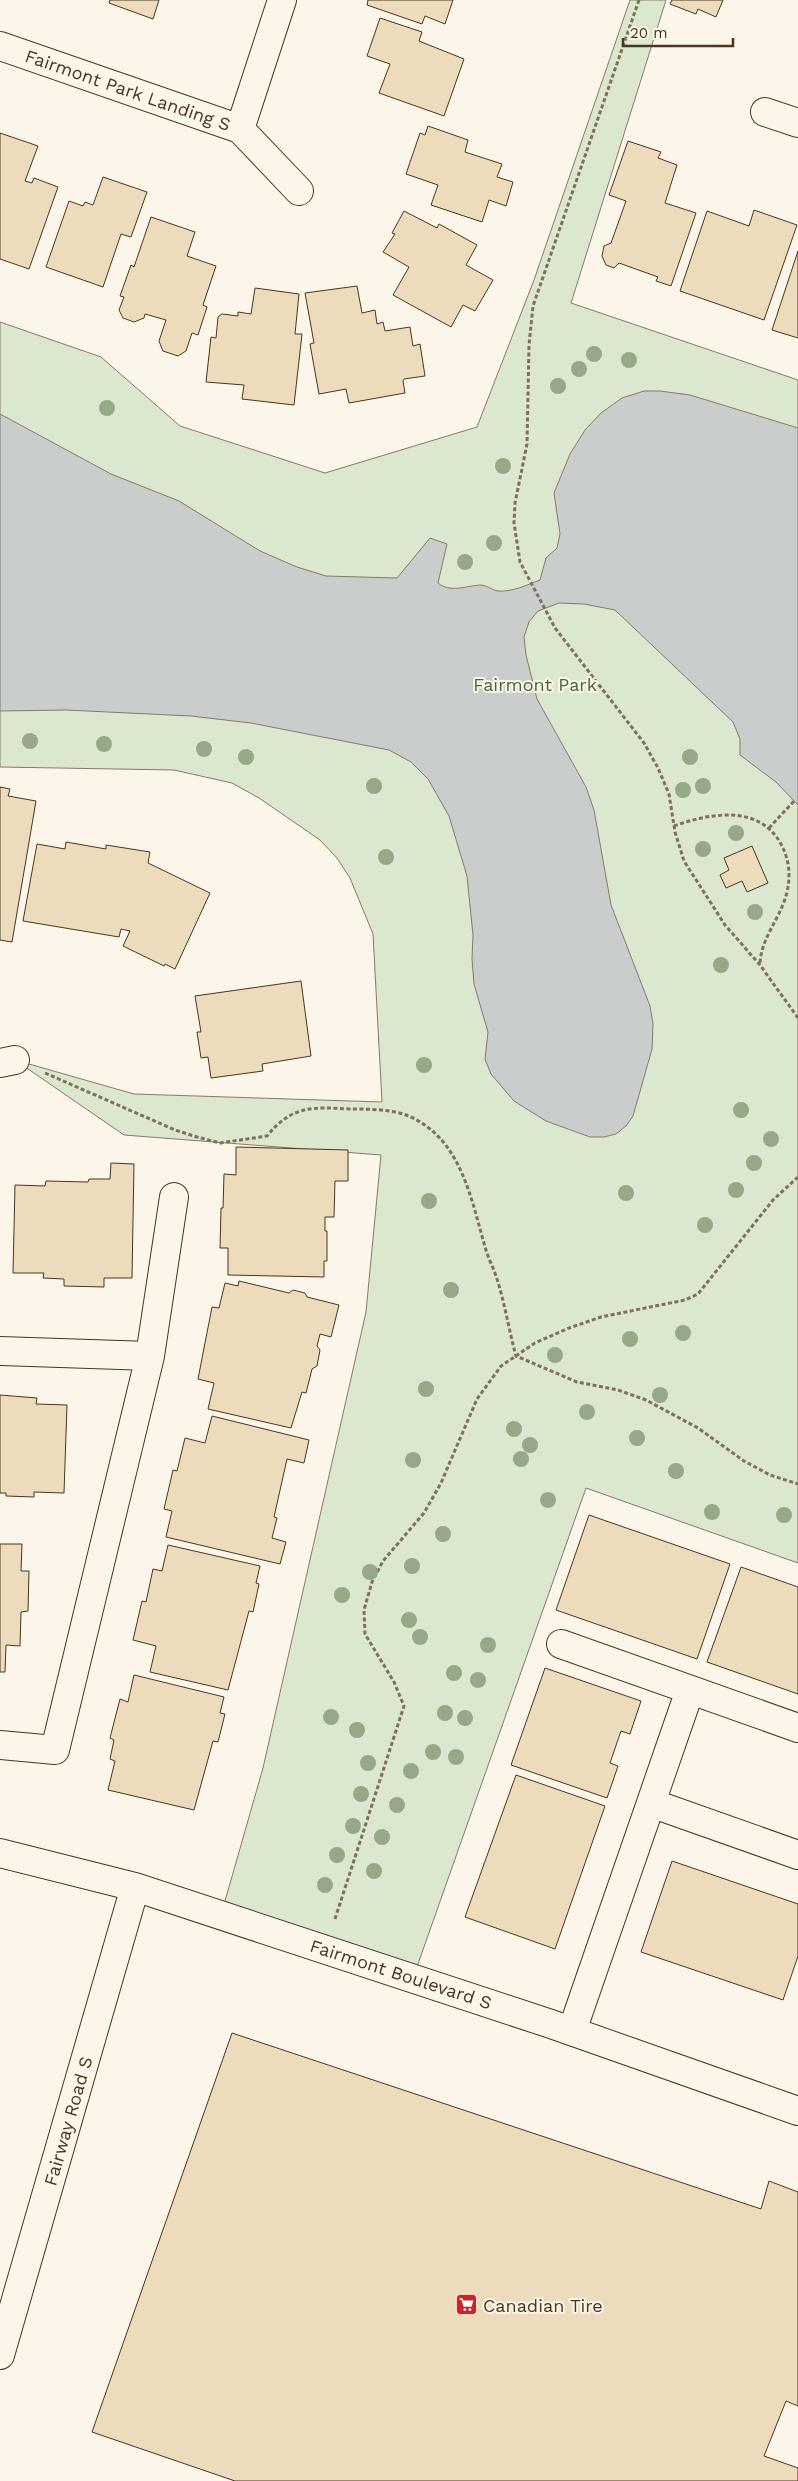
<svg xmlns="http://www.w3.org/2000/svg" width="798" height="2481" viewBox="0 0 798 2481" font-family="'Work Sans',sans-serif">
	<rect width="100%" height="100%" fill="#fbf6e9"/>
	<path fill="#dce7d0" stroke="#887966" d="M630 0H666L571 303 798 380V1563L586 1488 413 1978 221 1915 263 1768 366 1312 381 1155 124 1135 15 1060 134 1094 382 1102 373 934 350 878 337 858 320 840 259 798 232 783 174 770 0 767V322L101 357 180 426 325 473 477 427 534 280Z"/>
	<path fill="#c9cecd" stroke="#887966" d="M644 391H660L690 395 798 428V805L776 782 740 755V739L733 722 615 610 584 604 559 603 538 611 529 622 524 637 526 655 537 699 586 787 594 810 611 905 650 1006 653 1024 652 1049 633 1116 626 1126 616 1134 604 1137H590L546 1121 514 1101 491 1074 485 1059 488 1032 474 984 472 959 473 935 467 876 449 816 428 779 411 762 389 750 251 723 191 716 66 710 0 711V414L111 474 179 501 260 551 297 567 326 576 397 578 430 538 447 544 438 583C450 593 466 586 480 585 486 585 492 590 498 591 513 592 527 585 540 580L546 558 557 548 560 534 554 493 570 454 585 430 601 413 622 398Z"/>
	<path fill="#ecdcbc" stroke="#4a3520" d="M110 0H159L153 19 109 3Z
		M368 0H453L445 24 425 16 422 24 367 5Z
		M672 0H723L716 17 698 9 696 14 670 4Z
		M380 18 422 32 419 41 464 59 444 116 379 93 390 64 367 56Z
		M428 126 468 140 465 152 502 164 497 177 513 182 506 206 489 200 482 222 431 205 438 185 406 174 420 133 425 135Z
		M0 133 38 146 25 181 32 183 34 178 58 187 29 269 0 259Z
		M628 141 661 152 658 158 677 165 665 203 696 213 671 286 656 281 658 277 619 263 614 268 606 265 602 256 604 246 611 243 626 201 609 195Z
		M103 177 147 192 131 237 121 234 103 287 46 267 69 201 83 206 85 202 93 205Z
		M754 210 797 225 764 320 680 291 707 211 749 226Z
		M404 211 437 228 439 224 477 245 466 265 493 280 475 311 463 305 451 327 393 295 409 267 383 252 395 234 392 233Z
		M151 217 195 232 187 256 216 266 203 305 207 307 198 335 192 333 186 351 178 356 163 351 159 341 166 320 145 314 144 318 134 322 123 318 119 310 124 297 120 296 131 265 134 267Z
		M798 251V338L772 330Z
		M357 286 362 313 375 310 377 324 383 322 385 331 410 327 413 346 420 344 425 376 404 379 403 381 405 393 349 403 346 389 319 394 310 344 314 343 305 293Z
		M255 288 299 294 295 334H302L294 405 242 399 244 385 206 382 211 337 216 338 218 317 222 314 238 316V312L251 314Z
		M0 787 10 789 8 796 36 801 12 942 0 940Z
		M66 842 106 849V845L150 852 148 863 210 893 175 969 165 964 164 966 123 946 130 931 121 929 119 937 23 921 37 844 65 849Z
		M752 846 768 883 747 892 742 881 726 888 720 875 729 870 724 858Z
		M301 981 311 1056 262 1064 263 1071 211 1078 208 1057 201 1058 197 1032H201L195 996Z
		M236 1147 348 1150V1181H335L334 1217H325V1231H327V1261H324V1277L228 1275V1248H220L221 1208H223L224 1174 236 1175Z
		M111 1163 134 1164 132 1278H104V1287L64 1286V1279L43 1278 44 1273H13L15 1185 45 1186 46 1181 88 1182 89 1179H110Z
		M239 1281 289 1293 293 1290 305 1293 307 1297 339 1305 331 1337 320 1334 317 1346 320 1350 317 1366 312 1369 306 1393 302 1392 291 1428 208 1409 214 1383 198 1379 212 1307 219 1308 225 1283 238 1286Z
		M0 1395 37 1398 36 1404 67 1405 64 1493 34 1492V1497L6 1496V1493H0Z
		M212 1416 309 1440 304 1463 287 1459 274 1517 277 1518 272 1538 286 1542 280 1564 166 1537 172 1511 164 1509 173 1470 177 1471 185 1438 205 1443Z
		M589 1515 730 1564 697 1659 556 1610Z
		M0 1544H22L21 1571H29L28 1611 21 1612 20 1646 6 1645 5 1672H0Z
		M168 1545 260 1566 256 1583 259 1584 253 1612 249 1611 228 1690 150 1672 156 1646 133 1640 142 1601 146 1602 153 1569 162 1571Z
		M741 1567 798 1587V1694L707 1662Z
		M545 1668 641 1701 630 1734 621 1731 610 1763 618 1766 607 1798 511 1765Z
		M134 1675 224 1697 220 1713 225 1714 218 1742 213 1741 194 1810 108 1790 115 1761 110 1759 114 1740 110 1738 120 1699 128 1702Z
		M516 1775 605 1806 555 1949 465 1917Z
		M672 1861 798 1904V1956L783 2000 641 1952Z
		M232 2033 761 2209 769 2181 798 2192V2406L786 2401 764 2456 798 2468V2481H235L92 2432Z"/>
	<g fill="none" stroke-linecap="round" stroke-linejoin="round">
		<defs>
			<path id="street" d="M0 46 240 129 282 0
				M765 112 798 123
				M240 129 299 191
				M0 1063 15 1060
				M0 1351 150 1356 55 1750 0 1745
				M150 1356 174 1197
				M561 1644 798 1728
				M651 1803 798 1855
				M572 2031 690 1690"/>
			<path id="secondary" d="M0 1853 135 1887 551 2024 798 2111
				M0 2355 135 1887"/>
		</defs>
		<use href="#street" stroke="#4a3520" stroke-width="30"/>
		<use href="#secondary" stroke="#4a3520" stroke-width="30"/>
		<path stroke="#7f6f5c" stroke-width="3" stroke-dasharray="4 2.5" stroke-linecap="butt" d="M639 0 533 306 529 345 527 444 515 503 514 523 520 562 555 628 644 743 658 768 669 794 675 832 684 861 725 925 760 965 798 1018
			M674 826C710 813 759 804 781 844 789 859 791 875 787 892 781 918 761 937 760 964
			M769 828 795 800
			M45 1073 175 1130 197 1137 220 1143 267 1136C292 1105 313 1107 349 1109 366 1109 389 1109 406 1115 462 1137 471 1200 486 1250 489 1260 494 1269 497 1279 505 1304 509 1331 516 1356L577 1382 618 1390 646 1400 698 1428 744 1461 770 1475 798 1484
			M335 1919 404 1706 394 1682 365 1634 364 1610 372 1582 383 1561 424 1513 441 1483 477 1399 501 1366 535 1343 569 1328 601 1317 685 1300 698 1294 773 1200 798 1177"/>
		<use href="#street" stroke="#fbf6e9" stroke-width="28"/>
		<use href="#secondary" stroke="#fbf6e9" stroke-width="28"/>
	</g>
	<g fill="#96a887">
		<circle cx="594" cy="354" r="8"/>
		<circle cx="629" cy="360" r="8"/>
		<circle cx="579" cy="369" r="8"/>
		<circle cx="558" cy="386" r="8"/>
		<circle cx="107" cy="408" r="8"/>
		<circle cx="503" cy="466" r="8"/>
		<circle cx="494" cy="543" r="8"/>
		<circle cx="465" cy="562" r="8"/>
		<circle cx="30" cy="741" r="8"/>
		<circle cx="104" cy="744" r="8"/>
		<circle cx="204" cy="749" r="8"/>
		<circle cx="246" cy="757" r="8"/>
		<circle cx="690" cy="757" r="8"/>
		<circle cx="374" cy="786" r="8"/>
		<circle cx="703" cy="786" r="8"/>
		<circle cx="683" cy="790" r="8"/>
		<circle cx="736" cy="833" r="8"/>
		<circle cx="703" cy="849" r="8"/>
		<circle cx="386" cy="857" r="8"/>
		<circle cx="755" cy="912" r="8"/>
		<circle cx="721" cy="965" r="8"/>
		<circle cx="424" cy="1065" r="8"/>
		<circle cx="741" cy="1110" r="8"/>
		<circle cx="771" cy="1139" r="8"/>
		<circle cx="754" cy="1163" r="8"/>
		<circle cx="736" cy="1190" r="8"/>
		<circle cx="626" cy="1193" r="8"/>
		<circle cx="429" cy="1201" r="8"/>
		<circle cx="705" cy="1225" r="8"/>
		<circle cx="451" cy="1290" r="8"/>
		<circle cx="683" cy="1333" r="8"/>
		<circle cx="630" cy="1339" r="8"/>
		<circle cx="555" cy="1355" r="8"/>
		<circle cx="426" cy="1389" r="8"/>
		<circle cx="660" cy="1395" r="8"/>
		<circle cx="587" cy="1412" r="8"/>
		<circle cx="514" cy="1429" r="8"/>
		<circle cx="637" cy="1438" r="8"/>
		<circle cx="530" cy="1445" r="8"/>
		<circle cx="521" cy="1459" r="8"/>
		<circle cx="413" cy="1460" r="8"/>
		<circle cx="676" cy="1471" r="8"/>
		<circle cx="548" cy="1500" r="8"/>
		<circle cx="712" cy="1512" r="8"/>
		<circle cx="784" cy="1515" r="8"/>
		<circle cx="443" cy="1534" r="8"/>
		<circle cx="412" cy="1566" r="8"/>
		<circle cx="370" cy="1572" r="8"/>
		<circle cx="342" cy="1595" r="8"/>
		<circle cx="409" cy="1620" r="8"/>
		<circle cx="420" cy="1637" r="8"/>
		<circle cx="488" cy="1645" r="8"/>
		<circle cx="454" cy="1673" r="8"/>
		<circle cx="478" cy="1680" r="8"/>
		<circle cx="445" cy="1713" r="8"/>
		<circle cx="331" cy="1717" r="8"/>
		<circle cx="465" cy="1718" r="8"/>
		<circle cx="357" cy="1730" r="8"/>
		<circle cx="433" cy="1752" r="8"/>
		<circle cx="456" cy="1757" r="8"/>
		<circle cx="368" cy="1763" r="8"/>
		<circle cx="411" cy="1771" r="8"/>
		<circle cx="361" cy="1794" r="8"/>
		<circle cx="397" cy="1805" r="8"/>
		<circle cx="353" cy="1826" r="8"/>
		<circle cx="382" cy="1837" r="8"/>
		<circle cx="337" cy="1855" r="8"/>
		<circle cx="374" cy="1871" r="8"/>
		<circle cx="325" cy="1885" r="8"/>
	</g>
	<defs>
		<symbol id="supermarket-square" viewBox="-11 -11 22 22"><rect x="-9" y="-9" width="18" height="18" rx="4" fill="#c62828" stroke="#fbf6e9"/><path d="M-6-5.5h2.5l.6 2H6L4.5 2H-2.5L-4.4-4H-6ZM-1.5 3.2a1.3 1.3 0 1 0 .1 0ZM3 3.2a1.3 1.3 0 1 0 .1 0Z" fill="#fff"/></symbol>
	</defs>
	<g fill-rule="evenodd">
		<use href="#supermarket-square" x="454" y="2292" width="25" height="25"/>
	</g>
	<g text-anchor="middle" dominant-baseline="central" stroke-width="4" stroke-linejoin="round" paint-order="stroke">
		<g font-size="18" fill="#4a3520" stroke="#fbf6e9">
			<text transform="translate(128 90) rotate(19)">Fairmont Park Landing S</text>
			<text transform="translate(401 1974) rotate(18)">Fairmont Boulevard S</text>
			<text transform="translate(68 2121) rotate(-74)">Fairway Road S</text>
		</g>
		<g font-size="18" fill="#436837" stroke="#fbf6e9">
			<text x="535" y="684">Fairmont Park</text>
		</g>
		<g font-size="18" fill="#4a3520" stroke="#fbf6e9" text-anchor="start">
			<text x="483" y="2305">Canadian Tire</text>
		</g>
	</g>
	<path d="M623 38v8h110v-8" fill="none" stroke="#4a3520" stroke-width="2.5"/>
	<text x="630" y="38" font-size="15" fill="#4a3520" stroke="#fbf6e9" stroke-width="4" paint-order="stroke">20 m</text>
</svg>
